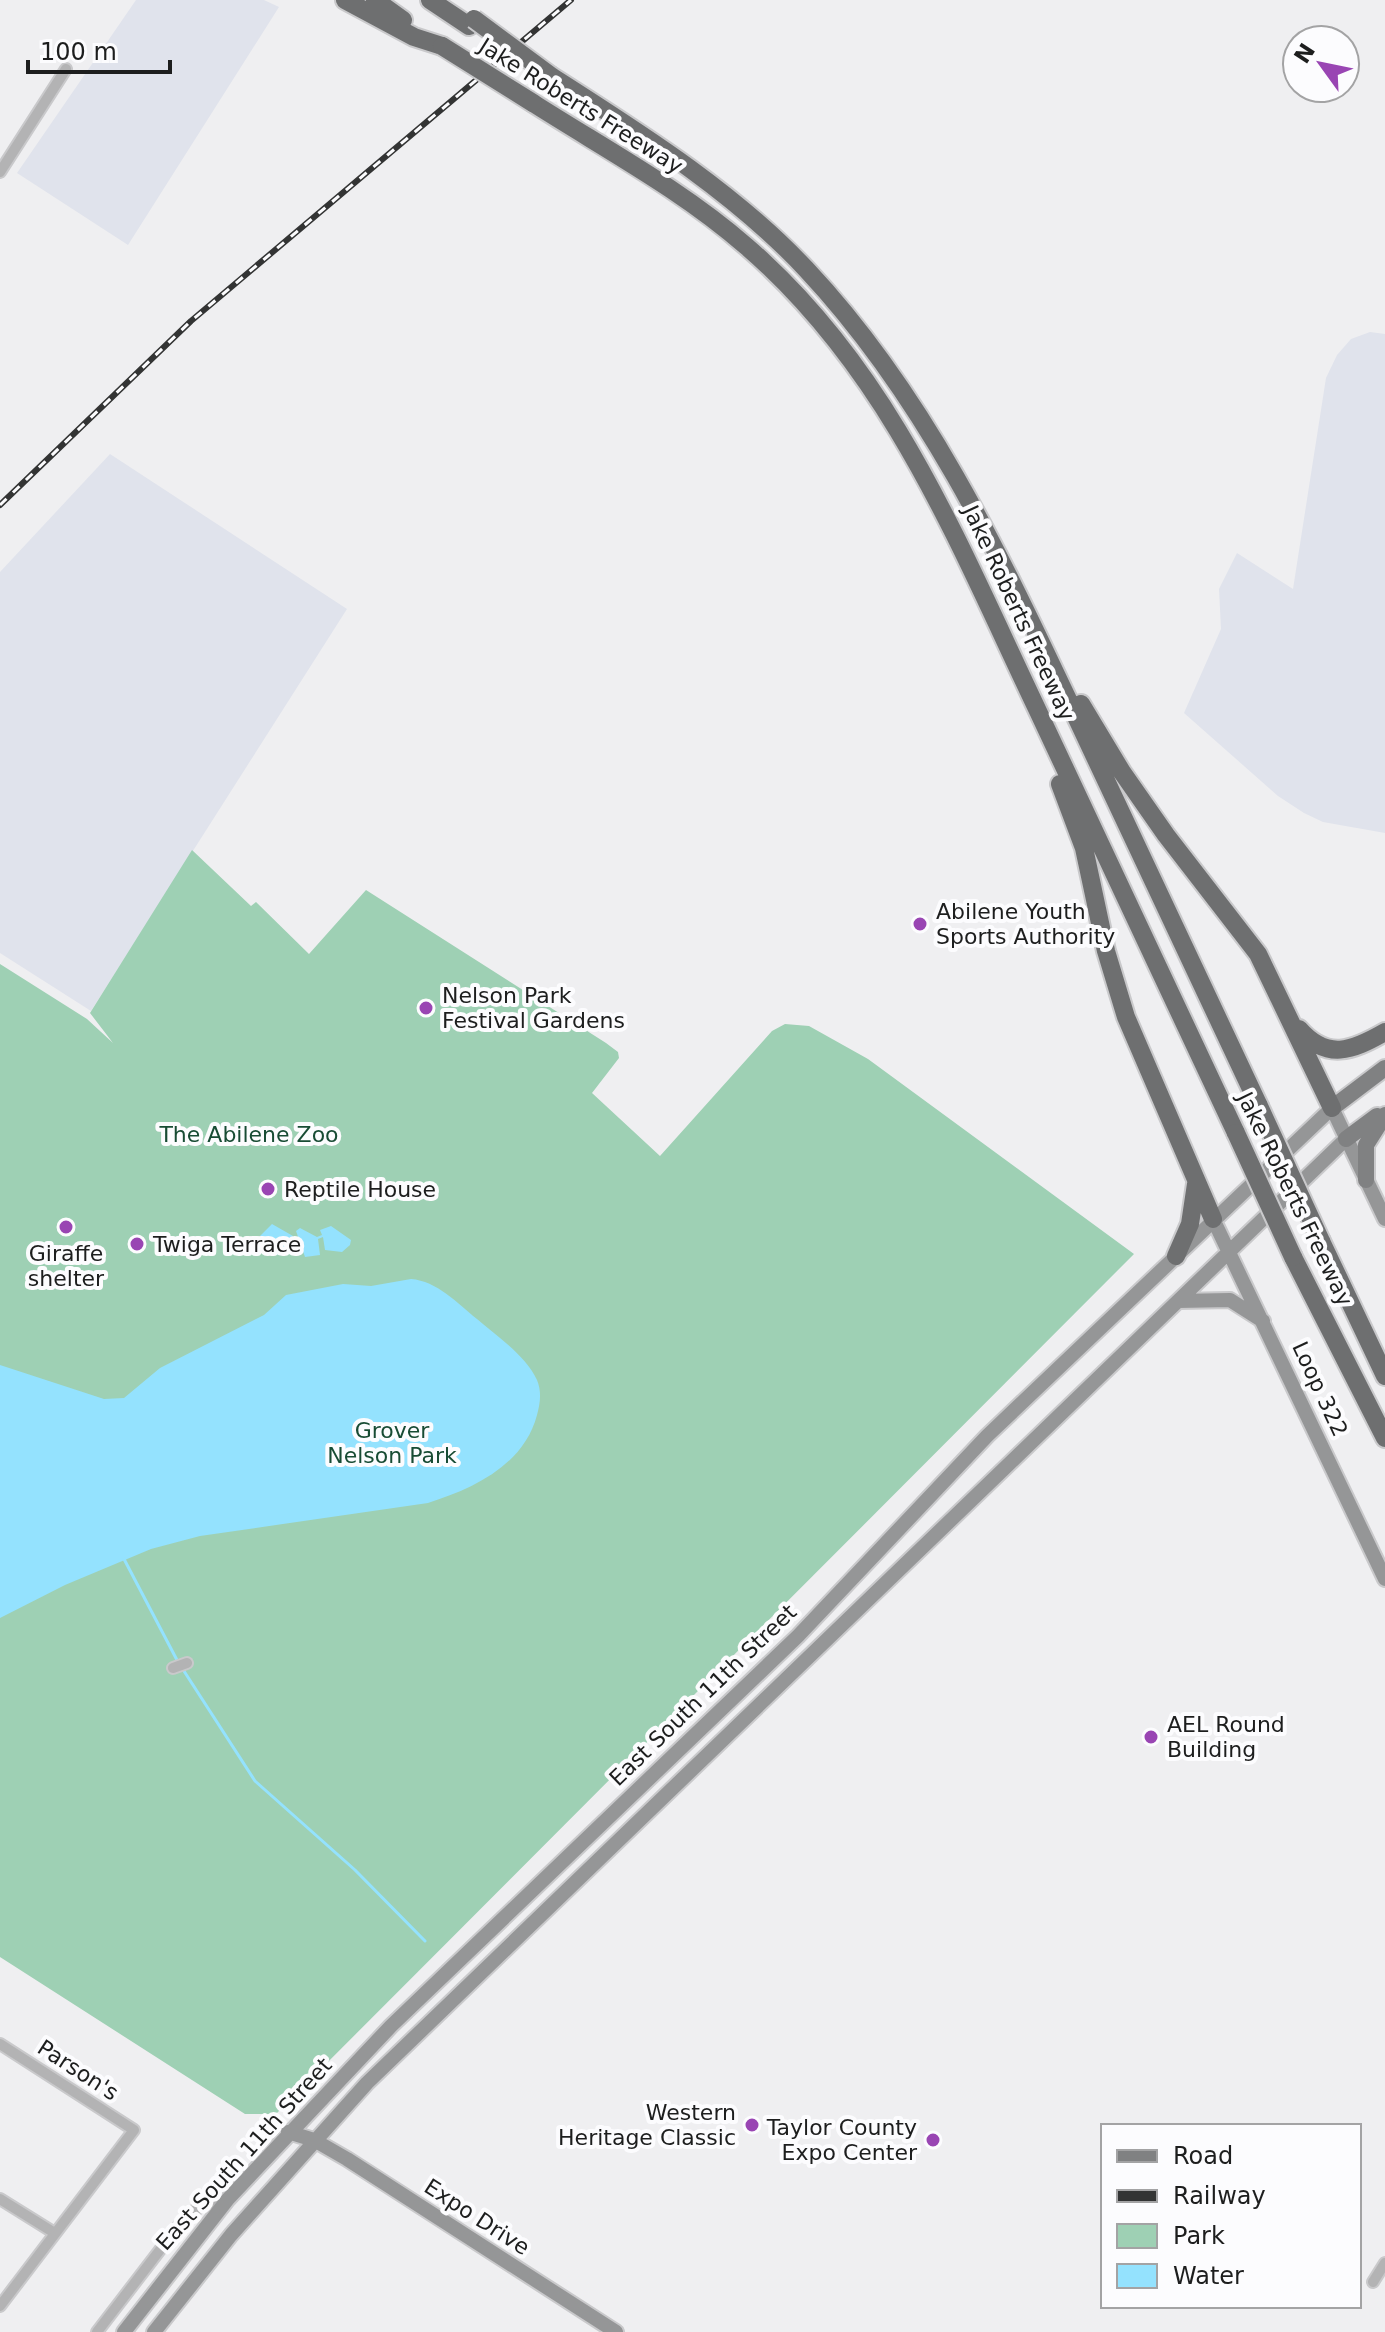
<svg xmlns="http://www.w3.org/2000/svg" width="1385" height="2332" viewBox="0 0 1385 2332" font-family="'DejaVu Sans',sans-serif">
	<rect width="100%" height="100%" fill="#efeff1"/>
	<path fill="#e0e3ec" d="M136 0H264L279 7 128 245 17 173Z
		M1370 332 1385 334V833L1323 822 1304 813 1278 796 1184 713 1221 629 1219 589 1237 553 1293 589 1326 378 1337 355 1351 339Z
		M110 454 347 609 91 1011 0 953V572Z"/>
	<path fill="#9ed0b4" d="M192 850 251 906 256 902 309 954 366 890 606 1043 618 1052 619 1058 592 1093 660 1156 772 1031 785 1024 809 1026 868 1059 1134 1254 276 2114H245L0 1957V964L87 1019 113 1043 90 1013Z"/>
	<path fill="#94e2fe" d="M272 1224 293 1236 296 1247 276 1255 268 1250 265 1238 260 1236Z
		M331 1226 351 1240 350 1245 342 1252 325 1250 323 1237 318 1239 320 1255 305 1257 296 1231 300 1228 317 1237 322 1235 320 1230Z
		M411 1279C437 1281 457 1303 477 1319 497 1336 526 1356 537 1380 542 1392 540 1404 537 1415 524 1465 473 1489 428 1503L200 1536 151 1549 65 1585 0 1618V1365L104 1399 124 1398 160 1368 264 1315 286 1295 343 1284 371 1286Z"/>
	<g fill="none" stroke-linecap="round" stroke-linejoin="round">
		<path stroke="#94e2fe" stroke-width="3" d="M124 1559 178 1662
			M182 1668 255 1781 355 1870 425 1941"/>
		<defs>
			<path id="street" d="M0 172 66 69
				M173 1668 187 1663
				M0 2044 134 2130 0 2306
				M0 2199 53 2232
				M1373 2282 1385 2263
				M97 2332 186 2216 200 2207 227 2199"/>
			<path id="secondary" d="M1213 1219 1385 1579
				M1178 1301 1230 1300 1263 1321
				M288 2132 314 2140 347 2159 616 2332
				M124 2332 228 2199 391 2026 798 1636 987 1436 1332 1108 1385 1219
				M154 2332 231 2235 367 2083 1346 1139"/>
			<path id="primary" d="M1332 1108 1385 1068
				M1346 1139 1377 1116
				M1366 1180V1145L1385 1115"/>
			<path id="highway" d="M345 0 414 37 442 46
				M375 0 403 20
				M430 0 469 26
				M551 76C640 133 733 191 806 269 929 400 1003 562 1079 723 1139 851 1199 978 1259 1106
				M533 103C605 149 682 190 746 246 891 371 957 541 1037 709 1103 850 1170 992 1236 1133
				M1081 704 1122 772 1166 835 1258 954 1332 1108
				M1060 784 1084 848 1106 951 1126 1017 1213 1219
				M1299 1029C1327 1061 1352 1051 1385 1032
				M1321 1241 1385 1376
				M1176 1256 1190 1224 1196 1184
				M1293 1257 1385 1438"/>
		</defs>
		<use href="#street" stroke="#c9c9cb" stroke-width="14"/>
		<use href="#secondary" stroke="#c9c9cb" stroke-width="18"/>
		<use href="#primary" stroke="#c9c9cb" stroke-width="20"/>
		<use href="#highway" stroke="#c9c9cb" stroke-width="22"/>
		<use href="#street" stroke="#b3b3b4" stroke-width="10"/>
		<use href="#secondary" stroke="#959697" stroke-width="14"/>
		<use href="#primary" stroke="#808182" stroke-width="16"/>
		<use href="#highway" stroke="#6e6f70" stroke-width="18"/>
		<defs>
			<path id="rail" d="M0 505 191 321 571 0"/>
		</defs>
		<use href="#rail" stroke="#333434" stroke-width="6"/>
		<use href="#rail" stroke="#fcfcfe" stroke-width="3" stroke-dasharray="9" stroke-linecap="butt"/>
		<defs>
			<path id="highway-bridge" d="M474 19 551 76
				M442 46 533 103
				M1259 1106 1321 1241
				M1236 1133 1293 1257"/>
		</defs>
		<use href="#highway-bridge" stroke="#c9c9cb" stroke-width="22" stroke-linecap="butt"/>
		<use href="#highway-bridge" stroke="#6e6f70" stroke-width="18"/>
	</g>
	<g fill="#9945b3" stroke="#fcfcfe" stroke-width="3">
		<circle cx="920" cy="924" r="8"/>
		<circle cx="426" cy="1008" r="8"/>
		<circle cx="268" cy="1189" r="8"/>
		<circle cx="66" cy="1227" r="8"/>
		<circle cx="137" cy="1244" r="8"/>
		<circle cx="1151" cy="1737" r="8"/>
		<circle cx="752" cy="2125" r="8"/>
		<circle cx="933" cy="2140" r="8"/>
	</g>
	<g text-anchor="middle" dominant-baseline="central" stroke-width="8" stroke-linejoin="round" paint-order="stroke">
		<g font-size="22" fill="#1d1e1e" stroke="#fcfcfe">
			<text transform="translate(581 106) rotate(32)">Jake Roberts Freeway</text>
			<text transform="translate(1019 613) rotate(65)">Jake Roberts Freeway</text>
			<text transform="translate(1295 1199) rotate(64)">Jake Roberts Freeway</text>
			<text transform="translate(1320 1389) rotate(65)">Loop 322</text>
			<text transform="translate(703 1695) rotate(-44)">East South 11th Street</text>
			<text transform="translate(78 2070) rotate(33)">Parson's</text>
			<text transform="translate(244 2154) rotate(-48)">East South 11th Street</text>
			<text transform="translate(477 2217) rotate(33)">Expo Drive</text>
		</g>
		<g font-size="22" fill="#1d1e1e" stroke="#fcfcfe" text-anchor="start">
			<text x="936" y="911">Abilene Youth<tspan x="936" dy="25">Sports Authority</tspan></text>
			<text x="442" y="995">Nelson Park<tspan x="442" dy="25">Festival Gardens</tspan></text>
			<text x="284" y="1189">Reptile House</text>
			<text x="153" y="1244">Twiga Terrace</text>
			<text x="66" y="1253" text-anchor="middle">Giraffe<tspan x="66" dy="25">shelter</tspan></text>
			<text x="1167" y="1724">AEL Round<tspan x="1167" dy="25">Building</tspan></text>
			<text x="736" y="2112" text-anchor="end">Western<tspan x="736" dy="25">Heritage Classic</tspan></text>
			<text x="917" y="2127" text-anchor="end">Taylor County<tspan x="917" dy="25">Expo Center</tspan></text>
		</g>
		<g font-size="22" fill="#184c34" stroke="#fcfcfe">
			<text x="249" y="1134">The Abilene Zoo</text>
			<text x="392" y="1430">Grover<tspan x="392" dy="25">Nelson Park</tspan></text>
		</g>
	</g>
	<rect x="1101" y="2124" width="260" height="184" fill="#fcfcfe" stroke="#a3a3a4" stroke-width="2"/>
	<rect x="1117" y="2150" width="40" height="12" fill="#808182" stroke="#a3a3a4" stroke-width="2"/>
	<text x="1173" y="2164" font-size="24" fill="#1d1e1e">Road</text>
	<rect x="1117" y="2190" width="40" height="12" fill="#333434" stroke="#a3a3a4" stroke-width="2"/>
	<text x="1173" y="2204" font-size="24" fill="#1d1e1e">Railway</text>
	<rect x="1117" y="2224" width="40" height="24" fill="#9ed0b4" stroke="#a3a3a4" stroke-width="2"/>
	<text x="1173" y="2244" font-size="24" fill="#1d1e1e">Park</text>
	<rect x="1117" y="2264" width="40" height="24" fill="#94e2fe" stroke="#a3a3a4" stroke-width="2"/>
	<text x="1173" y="2284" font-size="24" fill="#1d1e1e">Water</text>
	<g transform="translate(1321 64) rotate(303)"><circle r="38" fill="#fcfcfe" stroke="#a3a3a4" stroke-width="2"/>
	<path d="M0-6L14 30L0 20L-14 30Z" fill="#9945b3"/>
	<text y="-12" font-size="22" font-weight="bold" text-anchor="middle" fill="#1d1e1e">N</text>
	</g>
	<path d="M28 60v12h142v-12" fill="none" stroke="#1d1e1e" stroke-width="4"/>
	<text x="40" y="60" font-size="24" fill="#1d1e1e" stroke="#fcfcfe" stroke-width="6" paint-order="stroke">100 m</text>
</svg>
